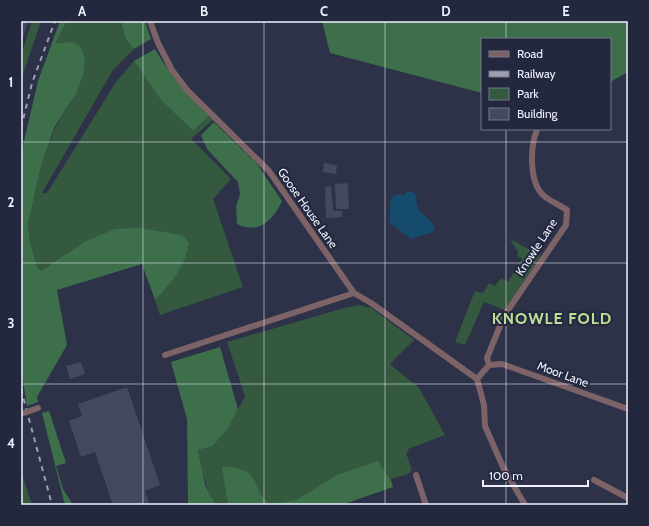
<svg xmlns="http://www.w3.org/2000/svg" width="649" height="526" viewBox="0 0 649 526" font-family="Cabin,sans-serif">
	<rect width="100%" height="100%" fill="#2d3249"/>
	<path fill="#34593e" d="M32 21H41L21 80V55Z
		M67 21H121L125 38 134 49 113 70 42 193H47L116 82 134 61 160 99 193 131 209 116 213 120 191 139 231 179 213 199 243 287 160 315 155 300 168 286 182 235 165 233 84 242 41 272 38 269 30 242 28 225 40 170 55 128 76 94 72 42 56 43Z
		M510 239 541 256 505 310 484 302 465 345 455 342 475 291 483 293 489 283 495 286 501 278 508 282 522 259 517 256 518 252Z
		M359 305 371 308 413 339 414 340 390 364 419 388 445 435 408 449 409 452 406 453 412 470 408 474 391 479 393 487 341 505H213L203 475 198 450 213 446 227 430 245 396 227 342 341 309Z
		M21 471 32 505H21Z"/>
	<path fill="#3d6f4b" d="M60 21H67L56 43 72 42 79 45 85 57 84 72 76 94 54 128 40 170 28 225 30 242 38 269 41 271 84 242 115 229 139 228 182 235 189 243C186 265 171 284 155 300L142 264 57 290 67 345 37 397 38 402 27 406 21 368V154L38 81Z
		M121 21H145L151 39 134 49 125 38Z
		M322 21H628V72L610 82V39H482V93L330 53Z
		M155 49C170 75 188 95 209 116L193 131 160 99 134 61Z
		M214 122 257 164 282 201C273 220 259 235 237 224L236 207 240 194 238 182 207 149 201 135Z
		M220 347 238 409 227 430 213 446 198 450 205 485 214 502 213 505H188L187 419 171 362Z
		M49 411 66 463 56 466 63 489 73 505H65L42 413Z
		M378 461 390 479 393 487 341 505H228L222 467C232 466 248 469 253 478 260 490 258 495 270 504L296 500 337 475Z"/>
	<path fill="#154b6d" d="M406 192H413L417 196 416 200 419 211C426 216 431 220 435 229L433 232 411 239 389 222 391 198 395 195H405Z"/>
	<path fill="#424961" d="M21 21H28L21 44Z
		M324 163 337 165 336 174 323 172Z
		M348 183 349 209H336L335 184Z
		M331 186 333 211H342V217L326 218 325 187Z
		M81 362 85 374 70 379 66 366Z
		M127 387 160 485 145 491 150 505H113L95 452 81 457 69 421 82 416 78 404Z"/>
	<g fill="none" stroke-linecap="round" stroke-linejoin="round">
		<path stroke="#7d6267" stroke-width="6" d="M150 21 158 43 172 70 187 90 269 171 354 293 371 303 477 379 484 405 485 426 503 467 525 505
			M165 355 354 293
			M489 365 502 364 628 409
			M477 379 489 365 487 358 504 316 566 225 567 210C560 205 549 201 543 195 529 182 530 146 537 130
			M416 475 426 505
			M594 480 628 498"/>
		<path stroke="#9b9fb0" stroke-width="2" stroke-dasharray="5 5" stroke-linecap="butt" d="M21 128 32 83 55 21
			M21 389 52 505"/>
		<path stroke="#7d6267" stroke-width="6" d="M21 414 38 408"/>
	</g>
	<path fill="none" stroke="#eff2fe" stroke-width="1" stroke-opacity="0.55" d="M143 21V505M264 21V505M385 21V505M506 21V39M506 129V505M21 142H628M21 263H628M21 384H628"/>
	<g text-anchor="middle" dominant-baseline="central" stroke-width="4" stroke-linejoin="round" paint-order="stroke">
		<g font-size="12" fill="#eff2fe" stroke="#23283e">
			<text transform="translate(308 208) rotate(55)">Goose House Lane</text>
			<text transform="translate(536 247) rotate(-57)">Knowle Lane</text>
			<text transform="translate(563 374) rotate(20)">Moor Lane</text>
		</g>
		<g font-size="16" font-weight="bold" letter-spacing="1" fill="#bdde96" stroke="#23283e">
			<text x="552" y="318">KNOWLE FOLD</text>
		</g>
	</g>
	<rect width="649" height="526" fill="none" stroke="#23283e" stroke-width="44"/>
	<rect x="481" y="38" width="130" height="92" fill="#23283e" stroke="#75798b"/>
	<rect x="489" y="51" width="20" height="6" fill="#7d6267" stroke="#75798b"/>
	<text x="517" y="58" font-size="12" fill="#eff2fe">Road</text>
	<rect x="489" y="71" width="20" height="6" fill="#9b9fb0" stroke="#75798b"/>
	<text x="517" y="78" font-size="12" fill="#eff2fe">Railway</text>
	<rect x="489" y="88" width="20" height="12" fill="#34593e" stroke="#75798b"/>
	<text x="517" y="98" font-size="12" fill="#eff2fe">Park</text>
	<rect x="489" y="108" width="20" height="12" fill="#424961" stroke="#75798b"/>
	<text x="517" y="118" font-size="12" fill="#eff2fe">Building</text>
	<path d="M483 480v6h105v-6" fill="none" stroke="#eff2fe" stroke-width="2"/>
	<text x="489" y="480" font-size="12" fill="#eff2fe" stroke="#23283e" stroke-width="3" paint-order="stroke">100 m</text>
	<rect x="22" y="22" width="605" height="482" fill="none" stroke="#eff2fe" stroke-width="1.5"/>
	<g font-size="13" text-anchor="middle" font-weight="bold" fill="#eff2fe">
		<text x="82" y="16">A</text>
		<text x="204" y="16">B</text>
		<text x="324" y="16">C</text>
		<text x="446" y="16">D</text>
		<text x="566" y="16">E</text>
		<text x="11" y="87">1</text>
		<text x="11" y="207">2</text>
		<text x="11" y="328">3</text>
		<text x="11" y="448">4</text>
	</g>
</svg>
